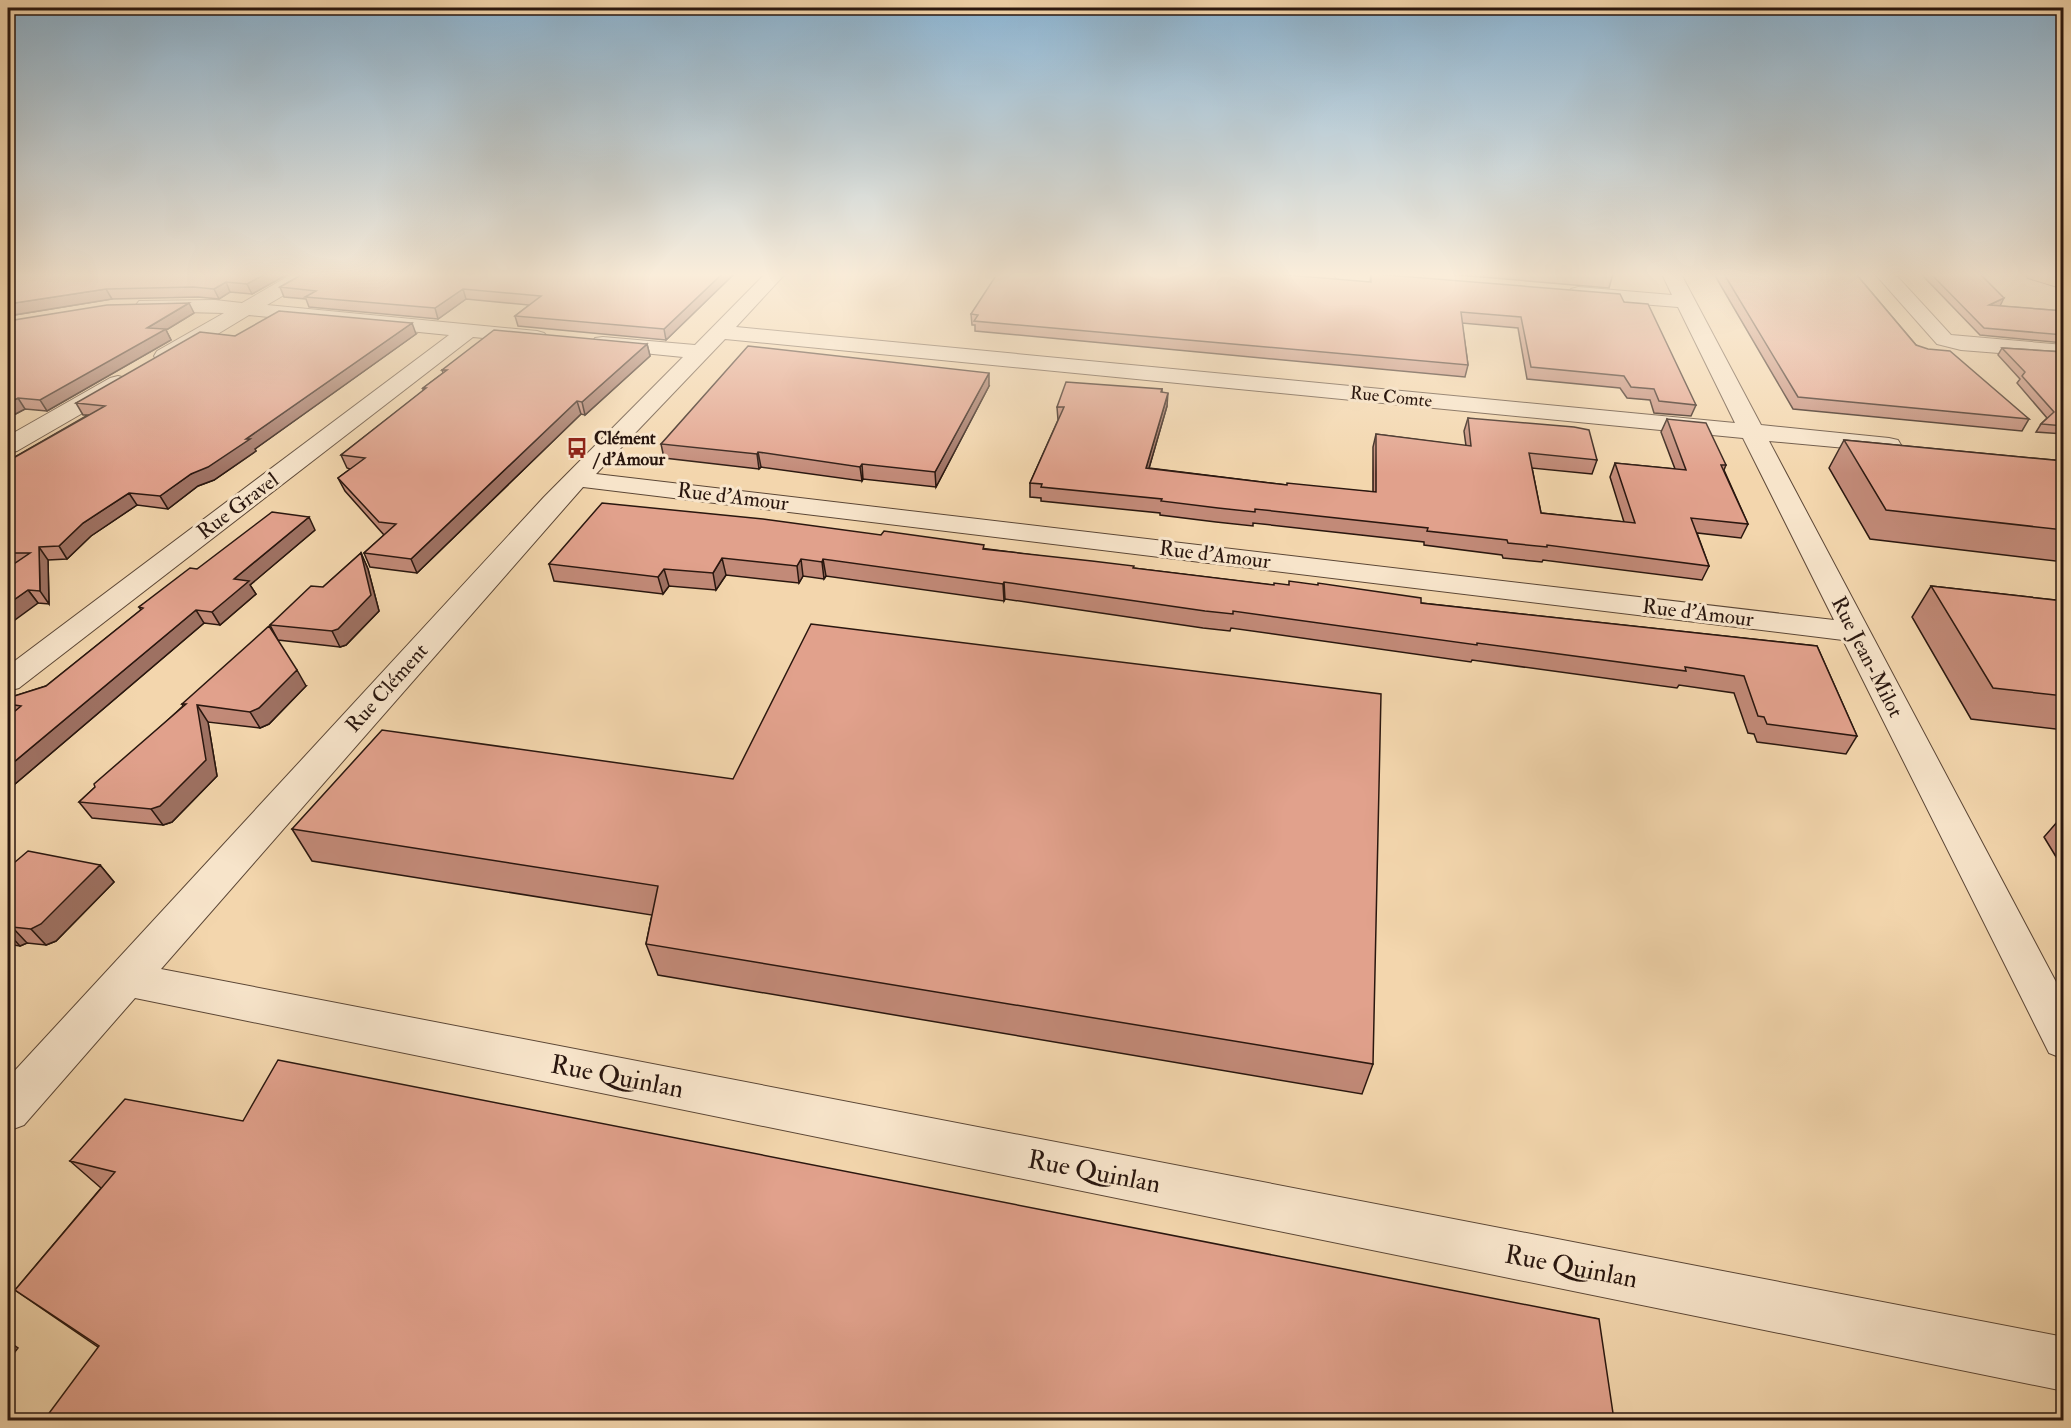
<svg xmlns="http://www.w3.org/2000/svg" width="2071" height="1428" viewBox="0 0 2071 1428" font-family="'IM FELL Double Pica',serif">
	<rect width="100%" height="100%" fill="#f3d6ad"/>
	<filter id="stains"><feTurbulence type="fractalNoise" baseFrequency=".00333" numOctaves="4"/><feColorMatrix values="0 0 0 0 .2 0 0 0 0 .09 0 0 0 0 .02 0 0 0 .5 -.17"/></filter>
	<radialGradient id="worn" r=".72"><stop offset=".6" stop-color="#630" stop-opacity="0"/><stop offset="1" stop-color="#630" stop-opacity=".3"/></radialGradient>
	<g fill="none" stroke-linecap="round" stroke-linejoin="round">
		<defs>
			<path id="minor" d="M292 274H315L313 278 267 305 537 331 544 333 548 337 544 341 537 343 473 337 19 688 8 691V666L449 335 249 315 173 361 165 363 157 361 154 356 157 351 224 313 146 311 139 309 136 305 139 301 215 300 242 303Z
				M765 274H785L736 327 1735 423 1678 307 1578 299 1571 297 1568 293 1571 289 1578 287 1672 295 1662 274H1681L1761 425 1889 438 1898 440 1901 445 1898 450 1889 452 1769 441 2064 997V1059L2049 1053 1843 640 583 487 161 969 2064 1337V1391L135 998 24 1125 8 1131V1078L544 497 683 357 603 349 595 348 592 343 595 338 603 337 695 345ZM725 339 1743 438 1834 620 596 474Z
				M1334 274H1416L1423 276 1426 280 1423 284 1416 286 1343 280 1336 278Z
				M1875 274H1895L1951 335 2064 345V358L1961 350 1937 344Z
				M118 376 126 378 129 383 126 388 17 451 8 453V436L110 378Z"/>
			<path id="major" d="M2026 274H2056L2064 277V289L2028 278Z"/>
		</defs>
		<use href="#minor" stroke="#5c4736" stroke-width="2"/>
		<use href="#major" stroke="#2a170f" stroke-width="2"/>
		<use href="#minor" fill="#f7e4ca" fill-rule="evenodd"/>
		<use href="#major" fill="#eabb76" fill-rule="evenodd"/>
	</g>
	<path fill="#c28a78" stroke="#2a170f" stroke-width="1.5" d="M8 274H288L252 294 230 292 219 299 198 297 112 299 8 316Z
		M303 274H734L666 340 518 326 515 316 529 305 466 299 438 319 309 307 306 299 284 297 280 287Z
		M1371 274 1624 302 1696 405 1691 416 1654 413 1650 400 1627 398 1620 388 1527 379 1518 328 1462 323 1468 365 1465 377 975 331V325H972L971 314 1370 282Z
		M1446 274H1613L1609 288Z
		M1714 274H1856L1916 345 2029 419 2022 431 1793 409Z
		M1921 274H1980L1999 306 2064 311V343L1980 335Z
		M194 313 166 330 171 340 47 411 25 409 8 418V321Z
		M416 334 255 449 256 451 214 480 198 486 168 509 137 505 91 536 67 559 48 560 49 604 38 603 10 566H8V461L88 415H83L76 403 235 336Z
		M647 344 650 356 585 415 581 414 417 573 370 567 364 553 384 535 345 491 338 478 350 469 347 468 341 455 423 391V388L443 373 442 370Z
		M2002 348 2064 352V434L2036 432 2041 424 2047 418 2017 383 2020 379 1998 355Z
		M989 386 936 487 863 479 862 481 761 467 759 469 664 458 661 444Z
		M1162 389V392L1167 406 1149 468 1287 485 1373 492V447L1376 434 1466 446 1464 431 1468 418 1597 460 1592 474 1532 468 1541 513 1624 522 1610 477 1615 463 1675 469 1661 432 1667 419 1726 465 1724 470 1748 524 1741 538 1697 533 1709 566 1702 580 1543 560 1542 562 1503 558 1502 555 1424 545V542L1253 523V526L1216 522 1160 515V513L1041 501V498L1030 497V483L1058 420 1057 407Z
		M1844 440 2064 461V562L1870 539 1829 468Z
		M315 530 250 585 256 594 220 625 204 623 8 790V698L46 686 141 610 139 607 197 569Z
		M881 535 1133 568 1421 603 1817 646 1857 736 1846 754 1757 742 1754 734 1748 733 1734 693 1679 685 1677 688 1472 660 1471 662 1231 628 1230 631 1203 628 1005 599 1004 601 826 576 824 579 803 576 799 583 726 575 716 590 669 586 663 594 554 581 549 564Z
		M361 553 368 569 379 611 346 645 340 647 278 640 270 625 323 587Z
		M1931 586 2064 601V730L1971 719 1912 617Z
		M306 686 269 724 260 728 208 722 217 776 172 822 163 825 92 818 79 802 183 706 182 704Z
		M733 779 1373 1064 1362 1094 658 975 646 944 652 915 312 861 292 829Z
		M2064 814V870L2044 837Z
		M100 865 114 882 56 941 46 945 27 943 20 946 8 944V868Z
		M243 1121 1599 1319 98 1347 15 1290 101 1188 70 1161Z"/>
	<path fill="#9e7162" stroke="#2a170f" stroke-width="1.5" d="M265 274H288L252 294 247 284Z
		M722 274H734L666 340 664 329Z
		M226 282 230 292 219 299 214 289Z
		M106 289 112 299 8 316V317V304Z
		M463 289 466 299 438 319 435 308Z
		M2004 298 2000 306 1989 305Z
		M189 303 194 313 166 330 171 340 47 411 40 400 147 328Z
		M412 323 416 334 255 449 256 451 214 480 198 486 168 509 160 496 191 474 246 439Z
		M647 344 650 356 585 415 582 402Z
		M989 373V386L936 487 935 472Z
		M1168 393 1167 406 1145 482 1146 468Z
		M18 398 25 409 8 418V403Z
		M577 401 581 414 417 573 411 559Z
		M758 452 761 467 759 469 757 454Z
		M862 464 863 479 862 481 860 467Z
		M129 493 137 505 91 536 67 559 59 546 83 523Z
		M309 517 315 530 250 585 256 594 220 625 212 612 234 579Z
		M39 547 48 560 49 604 40 591Z
		M361 553 368 569 379 611 346 645 340 647 332 631Z
		M722 558 726 575 716 590 713 573Z
		M801 559 803 576 799 583 797 566Z
		M823 559 826 576 824 579 822 562Z
		M664 569 669 586 663 594 658 577Z
		M1004 582 1005 599 1004 601 1003 584Z
		M28 590 38 603 8 625V604Z
		M196 610 204 623 8 790V767Z
		M297 670 306 686 269 724 260 728 250 712Z
		M197 705 208 722 217 776 172 822 163 825 151 809Z
		M100 865 114 882 56 941 46 945 31 929Z
		M12 927 27 943 20 946 8 933V929Z
		M8 1341 18 1348 8 1361Z"/>
	<path fill="#e1a18c" stroke="#2a170f" stroke-width="1.5" d="M8 274H265L247 284 226 282 214 289 193 287 106 289 8 304Z
		M303 274H722L664 329 515 316 541 296 463 289 435 308 305 297 316 291 280 287Z
		M997 274H1274L1371 282V274H1374L1620 294 1624 302 1648 304 1696 405 1659 401 1654 389 1631 387 1624 376 1531 367 1521 317 1461 312 1468 365 974 321 978 315 971 314Z
		M1724 274H1856L1916 345 1928 349 1950 351 2029 419 1798 397Z
		M1931 274H1980L2004 298 1989 305 2064 311V335L1984 328Z
		M189 303 147 328 166 329 40 400 18 398 8 403V321L107 305Z
		M279 311 412 323 246 439H250L208 467 191 474 160 496 129 493 83 523 59 546 39 547 40 591 28 590 8 604V568L30 553H8V461L105 406 76 403 200 332 235 336Z
		M494 330 647 344 582 402 577 401 411 559 364 553 396 524 379 522 338 478 365 458 341 455 426 388H423L447 370H442Z
		M748 346 989 373 935 472 862 464 860 467 758 452 757 454 661 444Z
		M2002 348 2064 352V426L2041 424 2054 412 2022 376 2025 372Z
		M1066 382 1162 389 1161 392 1168 393 1146 468 1287 485V483L1376 492V434L1471 446 1468 418 1574 427 1589 430 1597 460 1529 453 1541 513 1635 523 1615 463 1686 470 1667 419 1706 423 1726 465H1721L1748 524 1691 518 1709 566 1547 545V547L1508 543 1507 540 1427 531 1428 528 1255 509V512L1218 508 1161 501 1162 499 1041 487 1042 484 1030 483 1064 407H1057Z
		M1844 440 2064 461V530L1886 510Z
		M602 503 763 519 881 535 884 531 984 545 983 549 1092 561 1134 566 1133 568 1274 585V583L1289 585V581L1318 585V583L1421 598V603L1817 646 1857 736 1767 724 1764 717 1758 716 1744 676 1685 667 1686 671 1477 643V645L1233 611V614L1205 611 1004 582 1003 584 823 559 822 562 801 559 797 566 722 558 713 573 664 569 658 577 549 564Z
		M272 512 309 517 234 579 249 581 212 612 196 610 8 767V717L21 706 8 704V698L46 686 143 608 139 607 190 568 197 569Z
		M361 553 371 595 338 629 332 631 270 625 311 586 323 587Z
		M1931 586 2064 601V696L1993 688Z
		M811 624 1381 694 1373 1064 646 944 658 886 292 829 382 730 733 779Z
		M269 626 297 670 259 708 250 712 197 705 206 760 160 806 151 809 79 802 95 787 94 784 186 704H182Z
		M28 851 100 865 41 924 31 929 12 927 8 929V868Z
		M278 1060 1599 1319 1614 1420H44L99 1346 15 1290 115 1172 70 1161 125 1099 243 1121Z"/>
	<linearGradient id="sky" x2="0" y2="1"><stop stop-color="#8bb5d4"/><stop offset="0.58" stop-color="#faedda"/><stop offset="1" stop-color="#faedda" stop-opacity="0"/></linearGradient>
	<rect width="2071" height="474" fill="url(#sky)"/>
	<defs>
		<symbol id="bus-bare" viewBox="-9 -9 18 18"><path d="M-5-6H5V4H4V6H2V4H-2V6H-4V4H-5ZM-3.5-4V0h7V-4ZM-3.5 1.2v1.5H-2V1.2ZM2 1.2v1.5H3.5V1.2Z" fill="#8f2418" stroke="#f7e4ca" stroke-width="2.5" paint-order="stroke"/></symbol>
	</defs>
	<g fill-rule="evenodd">
		<use href="#bus-bare" x="562" y="433" width="30" height="30"/>
	</g>
	<g text-anchor="middle" dominant-baseline="central" stroke-width="6" stroke-linejoin="round" paint-order="stroke">
		<g font-size="18" fill="#2a170f" stroke="#f7e4ca">
			<text transform="translate(1391 397) rotate(6)">Rue Comte</text>
		</g>
		<g font-size="18" font-weight="bold" fill="#2a170f" stroke="#f7e4ca" text-anchor="start">
			<text x="594" y="438">Clément<tspan x="594" dy="21">/ d'Amour</tspan></text>
		</g>
		<g font-size="21" fill="#2a170f" stroke="#f7e4ca">
			<text transform="translate(733 497) rotate(7)">Rue d'Amour</text>
			<text transform="translate(238 506) rotate(-37)">Rue Gravel</text>
			<text transform="translate(1215 555) rotate(7)">Rue d'Amour</text>
			<text transform="translate(1698 613) rotate(7)">Rue d'Amour</text>
			<text transform="translate(1867 657) rotate(63)">Rue Jean-Milot</text>
			<text transform="translate(387 688) rotate(-48)">Rue Clément</text>
		</g>
		<g font-size="26" fill="#2a170f" stroke="#f7e4ca">
			<text transform="translate(617 1077) rotate(11)">Rue Quinlan</text>
			<text transform="translate(1094 1172) rotate(11)">Rue Quinlan</text>
			<text transform="translate(1571 1267) rotate(11)">Rue Quinlan</text>
		</g>
	</g>
	<rect width="2071" height="1428" fill="none" stroke="#f3d6ad" stroke-width="30"/>
	<rect x="9" y="9" width="2053" height="1410" fill="none" stroke="#2a170f" stroke-width="3"/>
	<rect x="15" y="15" width="2041" height="1398" fill="none" stroke="#2a170f" stroke-width="1.5"/>
	<rect width="100%" height="100%" filter="url(#stains)"/>
	<rect width="100%" height="100%" fill="url(#worn)"/>
</svg>
